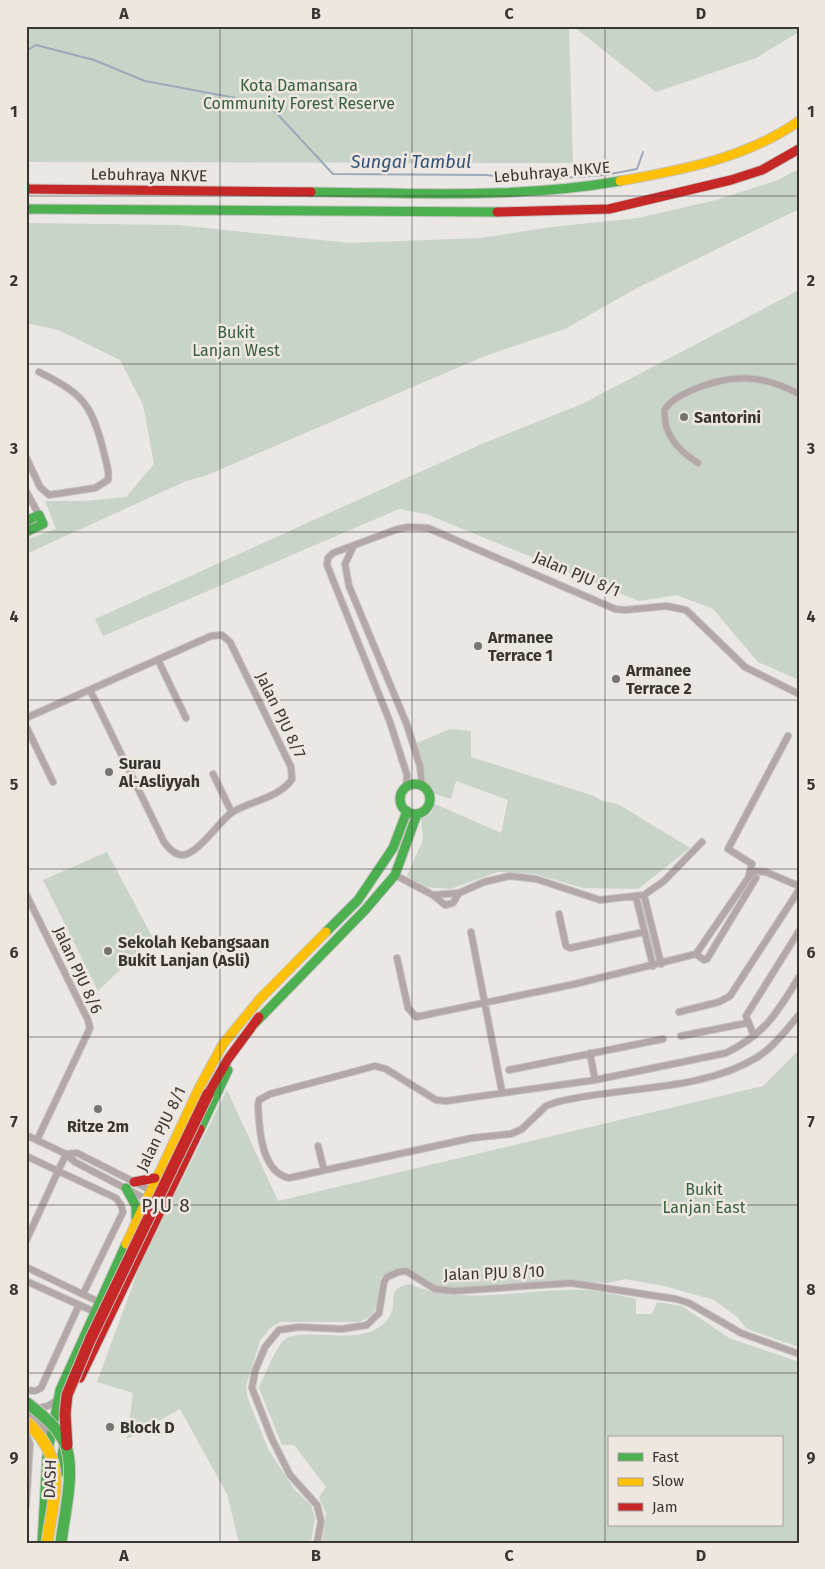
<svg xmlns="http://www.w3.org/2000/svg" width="825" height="1569" viewBox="0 0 825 1569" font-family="'Fira Sans',sans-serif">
	<rect width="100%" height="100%" fill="#eae7e4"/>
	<path fill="#c8d4c7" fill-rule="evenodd" d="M26 26H569L573 163 26 162Z
		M573 26H799V32L756 58 656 92Z
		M799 169V209L637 288 565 329 485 356 205 476 186 481 26 554V540L56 529 45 501H85L126 497 154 464 143 405 120 360 58 330 26 323V223L178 225 350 243 481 238 551 227 638 218 716 200 778 180Z
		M799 290V680L758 662 713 609 677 595 639 601 426 514 399 509 103 636 95 619 484 443 582 404Z
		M450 729 471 731V757L594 796 603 801 618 804 690 848 638 889 583 888 535 874 498 872 450 889 424 887 407 876 423 840 421 817 432 813 433 803 501 833 508 800 456 781 451 799 432 793 426 784 417 743Z
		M107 852 153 938 98 991 43 880Z
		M799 1050V1347L747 1329 737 1317 714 1300 664 1286 625 1279 608 1283 555 1281 441 1288 409 1270 392 1271 381 1277C375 1298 384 1312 359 1322H280L270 1328 260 1341 246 1386 248 1399 268 1449 294 1489 311 1505 315 1518 311 1543H239L227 1494 180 1409 127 1439 133 1393 97 1382 142 1260 227 1090 278 1201 763 1086Z
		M409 1284C460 1305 515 1291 568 1290 591 1289 613 1294 636 1299V1314H652L657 1302 682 1306 729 1338 799 1362V1543H322L326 1513 319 1497 326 1487 294 1445H282L259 1388C264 1377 276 1347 284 1340 302 1326 352 1345 378 1328 408 1309 378 1291 409 1284ZM609 1438H781V1525H609Z"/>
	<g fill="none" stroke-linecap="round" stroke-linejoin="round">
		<path stroke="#9ba9ba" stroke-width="2" d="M26 51 36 45 94 60 145 81 268 104 333 174 486 175 530 180 605 175 637 169 643 152"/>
		<defs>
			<path id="street" d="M26 457 40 487 49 495 95 488 108 480C110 470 105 459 103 449 91 402 81 393 39 372
				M698 463C679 451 662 433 665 409 671 400 681 395 690 391 729 374 760 373 799 394
				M26 491 39 515
				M26 515 33 529
				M353 547 345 564 349 586 407 725 420 766 422 786
				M158 660 186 718
				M26 718 211 636 222 635 230 642 291 767 292 779C280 798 249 801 231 813 219 822 197 855 182 855 174 855 168 847 164 842L90 690
				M26 726 53 782
				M213 774 232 813
				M406 787 407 775 390 722 327 565 328 558 333 553 395 530 408 527 428 528 615 609 625 610 666 606 686 610 745 667 799 694
				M749 874 752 864 728 849 788 736
				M395 875 433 895 445 905 453 903 459 893
				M26 894 88 1020 90 1028 37 1140
				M433 895 459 893 484 882 510 876 536 879 600 900 644 895 664 881 702 842
				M644 895 661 964
				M636 897 653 966
				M559 914 566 946 570 948 644 932
				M471 932 502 1092
				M696 954 704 960 707 959 756 878
				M397 958 408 1008 416 1017 575 984 696 954 753 871 766 872 799 886
				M799 977C777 1013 765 1034 726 1053L595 1080 446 1101 436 1100 386 1069 375 1066 270 1094 259 1100 258 1105C259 1128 261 1172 289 1178L472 1138 511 1134 522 1129 546 1106 557 1102C620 1086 700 1092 756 1058 773 1048 786 1030 799 1015
				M679 1012 719 1002 730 996 799 890
				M681 1036 747 1023
				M754 1036 746 1016 799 931
				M590 1053 595 1080
				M509 1070 663 1039
				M26 1135 66 1154 75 1162 148 1200
				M318 1146 324 1170
				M66 1154 77 1153 162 1196
				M26 1156 116 1198 121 1205 123 1212 83 1294
				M26 1241 66 1154
				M26 1267 99 1302
				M26 1281 95 1312
				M26 1390 35 1391 41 1388 79 1305
				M35 1409 48 1406 57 1400
				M26 1414 40 1423 48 1436
				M26 1434 30 1444 26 1506
				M317 1543 321 1521 317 1505 290 1475 272 1439 252 1388 255 1371 265 1347 279 1330 299 1327 342 1329 367 1325 379 1313 384 1282 387 1277 398 1272 406 1271 435 1289 454 1291 571 1283 676 1299 689 1303 741 1333 799 1354"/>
			<path id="fast" d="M311 192C414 193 518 199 620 181
				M26 209 497 212
				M26 521 39 515 43 524 26 532
				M400 799a15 15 0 1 1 30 0a15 15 0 1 1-30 0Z
				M326 932 358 900 393 848 407 811
				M256 1022 365 910 395 875 417 814
				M200 1129 228 1070
				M126 1188 136 1206V1218
				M59 1473 64 1444
				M42 1543 47 1456 60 1390 126 1244"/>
			<path id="slow" d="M620 181C682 170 747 158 799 121
				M126 1244 199 1088 223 1044 259 1000 326 932"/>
			<path id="jam" d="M26 189 311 192
				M497 212 609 209 731 180 762 170 799 149
				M208 1094 228 1059 259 1017
				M134 1182 155 1178
				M80 1378 200 1129"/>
		</defs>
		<use href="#street" stroke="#c6c3c1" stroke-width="8"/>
		<use href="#fast" stroke="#c6c3c1" stroke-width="11"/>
		<use href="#slow" stroke="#c6c3c1" stroke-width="11"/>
		<use href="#jam" stroke="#c6c3c1" stroke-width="11"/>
		<use href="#street" stroke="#b3a7a7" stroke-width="6"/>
		<use href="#fast" stroke="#4caf50" stroke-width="9"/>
		<use href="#slow" stroke="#ffc107" stroke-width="9"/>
		<use href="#jam" stroke="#c62828" stroke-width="9"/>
		<defs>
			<path id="fast-bridge" d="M26 1402C41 1414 57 1426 65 1444 76 1469 64 1516 61 1543"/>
			<path id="slow-bridge" d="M26 1421C69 1462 54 1491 47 1543"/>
			<path id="jam-bridge" d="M67 1445 65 1414 67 1395 90 1340 208 1094"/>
		</defs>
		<use href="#fast-bridge" stroke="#c6c3c1" stroke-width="13" stroke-linecap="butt"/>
		<use href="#slow-bridge" stroke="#c6c3c1" stroke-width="13" stroke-linecap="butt"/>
		<use href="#jam-bridge" stroke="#c6c3c1" stroke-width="13" stroke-linecap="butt"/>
		<use href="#fast-bridge" stroke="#4caf50" stroke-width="11"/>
		<use href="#slow-bridge" stroke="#ffc107" stroke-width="11"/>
		<use href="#jam-bridge" stroke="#c62828" stroke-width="11"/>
	</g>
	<path fill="none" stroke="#383533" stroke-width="1" stroke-opacity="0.55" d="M220 26V1543M412 26V1543M605 26V1543M26 196H799M26 364H799M26 532H799M26 700H799M26 869H799M26 1037H799M26 1205H799M26 1373H799"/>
	<g fill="#767371" stroke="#eee7e0" stroke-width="2">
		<circle cx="684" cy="417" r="5"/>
		<circle cx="478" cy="646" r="5"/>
		<circle cx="616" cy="679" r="5"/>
		<circle cx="109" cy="772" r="5"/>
		<circle cx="108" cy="951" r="5"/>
		<circle cx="98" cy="1109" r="5"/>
		<circle cx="110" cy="1427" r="5"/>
	</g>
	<g text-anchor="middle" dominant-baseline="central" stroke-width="5" stroke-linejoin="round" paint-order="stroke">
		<g font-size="16" fill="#35603d" stroke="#eee7e0">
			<text x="299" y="85">Kota Damansara<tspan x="299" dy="18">Community Forest Reserve</tspan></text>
			<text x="236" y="332">Bukit<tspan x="236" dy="18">Lanjan West</tspan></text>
			<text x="704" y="1189">Bukit<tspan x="704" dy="18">Lanjan East</tspan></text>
		</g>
		<g font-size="16" fill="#383533" stroke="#eee7e0">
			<text transform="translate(552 172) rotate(-5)">Lebuhraya NKVE</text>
			<text transform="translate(149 175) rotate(1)">Lebuhraya NKVE</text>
			<text transform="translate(577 574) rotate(23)">Jalan PJU 8/1</text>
			<text transform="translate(281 715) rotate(64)">Jalan PJU 8/7</text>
			<text transform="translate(78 970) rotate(65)">Jalan PJU 8/6</text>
			<text transform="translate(161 1129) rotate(-64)">Jalan PJU 8/1</text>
			<text transform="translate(494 1273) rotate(-2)">Jalan PJU 8/10</text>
			<text transform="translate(50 1479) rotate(-88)">DASH</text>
		</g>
		<g font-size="16" font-weight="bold" fill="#383533" stroke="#eee7e0" text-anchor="start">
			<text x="694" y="417">Santorini</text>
			<text x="488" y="637">Armanee<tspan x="488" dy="18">Terrace 1</tspan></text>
			<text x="626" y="670">Armanee<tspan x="626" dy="18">Terrace 2</tspan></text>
			<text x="119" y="763">Surau<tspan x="119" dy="18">Al-Asliyyah</tspan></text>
			<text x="118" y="942">Sekolah Kebangsaan<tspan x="118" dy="18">Bukit Lanjan (Asli)</tspan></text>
			<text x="98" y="1126" text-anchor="middle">Ritze 2m</text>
			<text x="120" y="1427">Block D</text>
		</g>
		<g font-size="18" font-style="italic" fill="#31537a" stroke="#eee7e0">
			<text x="411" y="162">Sungai Tambul</text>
		</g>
		<g font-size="19" letter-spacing="1" fill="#383533" stroke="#eee7e0">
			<text x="166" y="1205">PJU 8</text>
		</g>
	</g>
	<rect width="825" height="1569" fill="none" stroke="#eee7e0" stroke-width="55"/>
	<rect x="608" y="1436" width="175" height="90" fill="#eee7e0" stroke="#a5a09b"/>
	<rect x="618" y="1453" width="25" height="8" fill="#4caf50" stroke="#a5a09b"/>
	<text x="652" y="1462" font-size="15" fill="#383533">Fast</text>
	<rect x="618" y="1478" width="25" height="8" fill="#ffc107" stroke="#a5a09b"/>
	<text x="652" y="1486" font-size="15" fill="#383533">Slow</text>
	<rect x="618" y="1503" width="25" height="8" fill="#c62828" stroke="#a5a09b"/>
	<text x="652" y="1512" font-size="15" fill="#383533">Jam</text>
	<rect x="28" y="28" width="770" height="1514" fill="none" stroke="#383533" stroke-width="2"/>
	<g font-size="16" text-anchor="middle" font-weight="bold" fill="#383533">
		<text x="124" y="19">A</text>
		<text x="316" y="19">B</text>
		<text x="509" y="19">C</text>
		<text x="701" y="19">D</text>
		<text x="14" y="117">1</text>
		<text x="811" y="117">1</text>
		<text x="14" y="286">2</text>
		<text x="811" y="286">2</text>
		<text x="14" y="454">3</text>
		<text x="811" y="454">3</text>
		<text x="14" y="622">4</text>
		<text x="811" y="622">4</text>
		<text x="14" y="790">5</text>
		<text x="811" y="790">5</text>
		<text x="14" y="958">6</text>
		<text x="811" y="958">6</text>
		<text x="14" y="1127">7</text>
		<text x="811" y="1127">7</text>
		<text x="14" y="1295">8</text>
		<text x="811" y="1295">8</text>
		<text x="14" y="1463">9</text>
		<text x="811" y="1463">9</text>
		<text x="124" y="1561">A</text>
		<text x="316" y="1561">B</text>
		<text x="509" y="1561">C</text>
		<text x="701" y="1561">D</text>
	</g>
</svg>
